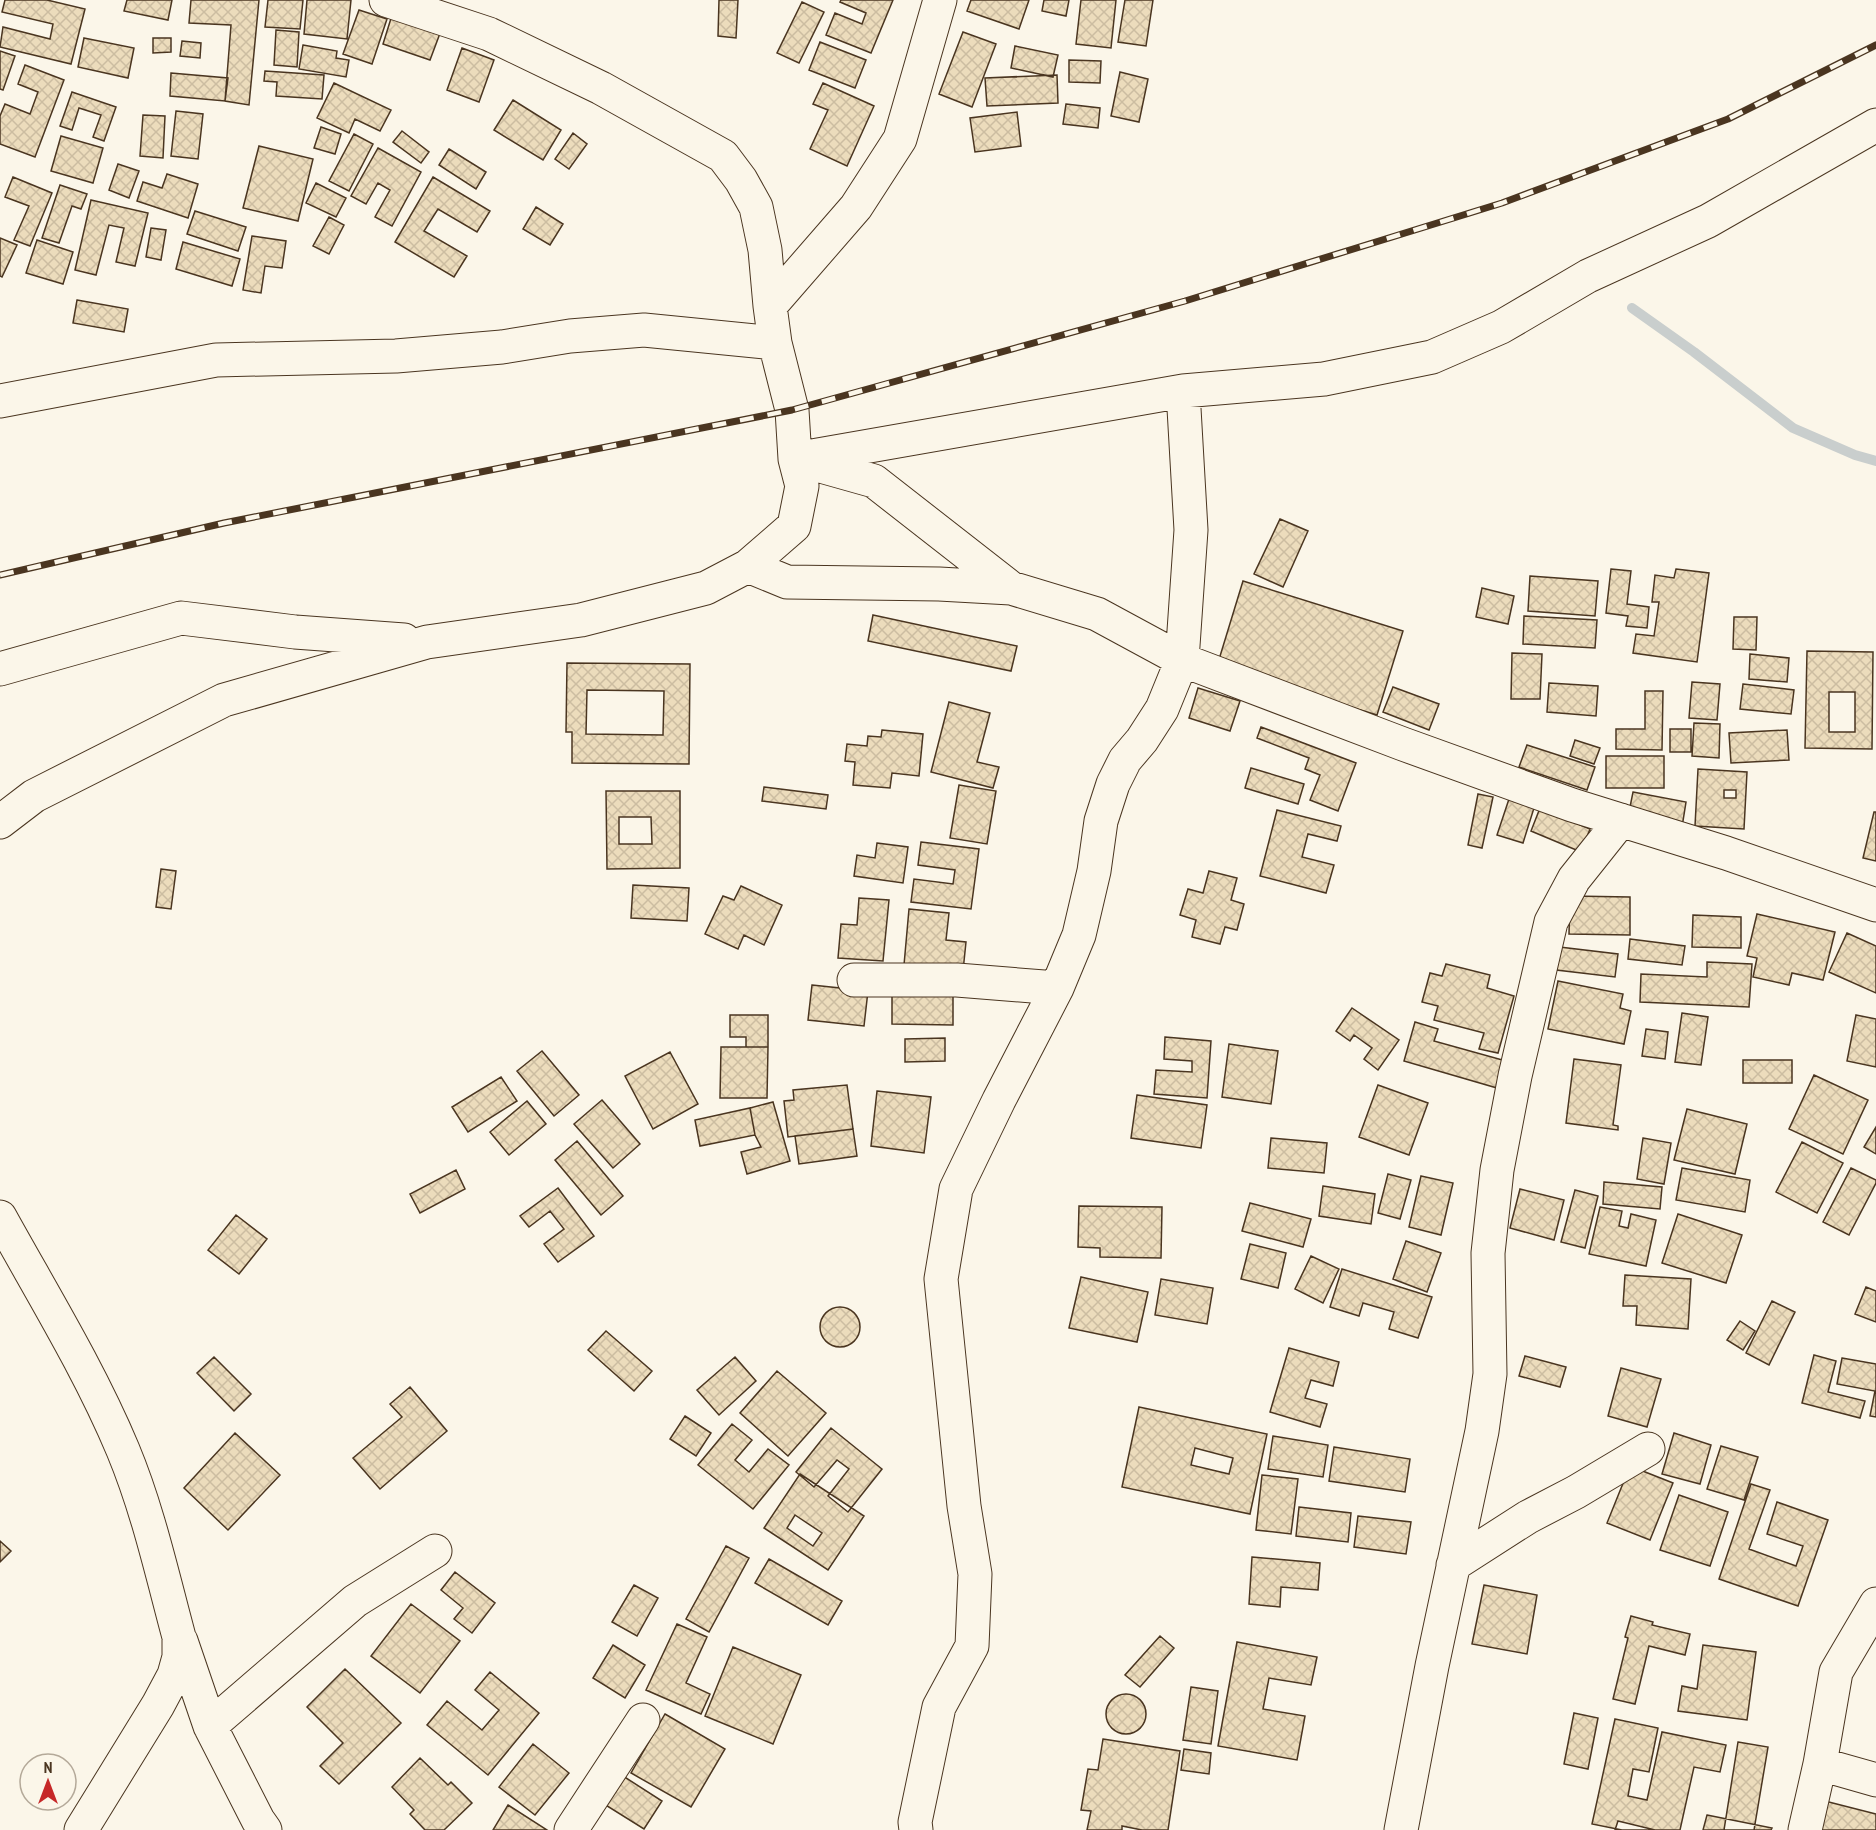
<svg xmlns="http://www.w3.org/2000/svg" width="1876" height="1830" viewBox="0 0 1876 1830" font-family="'PT Sans Narrow',sans-serif">
	<defs>
		<pattern id="building-cross-hatch" width="8" height="8" patternUnits="userSpaceOnUse" patternTransform="scale(1.5)"><rect width="8" height="8" fill="#ecdcbc"/><path d="M0 0l8 8M0 8l8-8" fill="none" stroke="#ccbda1"/></pattern>
	</defs>
	<rect width="100%" height="100%" fill="#fbf6e9"/>
	<g fill="none" stroke-linecap="round" stroke-linejoin="round">
		<path stroke="#c9cecd" stroke-width="10" d="M1632 308 1694 352 1793 428 1855 455 1876 461"/>
	</g>
	<path fill="url(#building-cross-hatch)" stroke="#4a3520" stroke-width="1.5" fill-rule="evenodd" d="M5 0H47L85 9 71 64 0 47 3 27 50 39 53 24 2 12Z
		M127 0H172L168 20 124 11Z
		M191 0H259L249 105 225 101 231 25 189 23Z
		M268 0H303L300 29 265 27Z
		M307 0H351L347 39 304 34Z
		M719 0H738L736 38 718 36Z
		M841 0H893L871 53 826 35 835 13 862 24 866 13 840 2Z
		M971 0H1029L1019 29 967 11Z
		M1044 0H1069L1066 16 1042 11Z
		M1081 0H1116L1111 48 1076 44Z
		M1125 0H1153L1146 46 1118 42Z
		M802 2 824 12 799 63 777 53Z
		M359 10 387 19 372 64 343 54Z
		M393 12 442 28 430 60 383 44Z
		M276 30 299 32 297 67 274 65Z
		M963 32 996 44 972 107 939 94Z
		M84 38 134 48 128 78 78 67Z
		M153 38H171V52L153 53Z
		M182 41 201 43 200 58 180 56Z
		M820 42 866 60 855 88 809 70Z
		M303 45 337 51 336 58 349 60 346 77 299 69Z
		M1015 46 1058 55 1053 77 1011 68Z
		M462 48 494 60 479 102 447 90Z
		M0 51 15 56 3 90 0 89Z
		M1069 60 1101 61 1100 83 1069 82Z
		M25 65 64 80 35 157 0 144V116L5 104 30 114 38 92 18 84Z
		M265 71 324 75 322 99 276 96 277 82 264 81Z
		M1120 72 1148 79 1139 122 1111 116Z
		M171 73 228 78 225 101 170 96Z
		M1057 75 1058 103 987 106 985 78Z
		M334 83 391 110 380 131 355 119 349 133 317 118Z
		M823 83 874 106 847 166 810 149 828 110 813 104Z
		M72 92 116 107 104 141 93 137 101 115 79 108 72 130 60 126Z
		M513 100 561 130 543 160 494 130Z
		M1066 104 1100 108 1098 128 1063 124Z
		M176 111 203 114 198 159 171 156Z
		M1017 112 1021 146 975 152 970 118Z
		M143 115 165 116 163 158 140 156Z
		M321 127 341 134 335 154 314 148Z
		M402 131 429 152 421 163 393 142Z
		M573 133 587 144 569 169 555 159Z
		M354 134 373 144 349 191 329 181Z
		M61 136 103 148 93 183 51 171Z
		M259 146 313 159 298 221 243 208Z
		M378 148 421 172 392 226 375 217 390 190 378 183 366 204 351 196Z
		M449 149 486 172 476 189 439 165Z
		M118 164 139 171 129 198 109 190Z
		M167 174 198 184 188 218 137 201 143 182 162 188Z
		M13 177 52 193 30 246 14 240 29 206 5 197Z
		M433 177 490 211 477 232 438 209 424 231 467 256 454 277 395 242Z
		M316 183 346 198 336 217 306 203Z
		M60 185 87 194 81 209 72 206 59 243 42 238Z
		M91 200 148 213 135 266 116 262 124 228 109 225 96 275 75 270Z
		M536 207 563 224 550 245 523 229Z
		M195 211 246 227 238 251 187 234Z
		M329 217 344 225 329 254 313 246Z
		M151 228 166 230 161 260 146 257Z
		M252 236 286 241 282 268 265 266 261 293 243 290Z
		M0 238 17 245 2 277 0 276Z
		M37 240 73 252 63 284 26 273Z
		M183 242 240 259 232 286 176 269Z
		M77 300 128 309 124 332 73 323Z
		M1280 519 1308 531 1283 587 1254 574Z
		M1611 569 1631 571 1627 604 1649 607 1647 628 1626 626 1628 616 1606 613Z
		M1676 569 1709 573 1697 662 1633 653 1636 634 1654 636 1659 602H1652L1655 575 1674 578Z
		M1530 576 1598 581 1595 616 1528 611Z
		M1243 581 1403 631 1377 715 1217 666Z
		M1482 588 1514 596 1508 624 1476 617Z
		M873 615 1017 646 1011 671 868 641Z
		M1524 616 1597 620 1595 648 1523 644Z
		M1734 617H1757L1756 650 1733 649Z
		M1807 651 1873 652 1872 749 1805 748ZM1829 692H1855V732H1829Z
		M1512 653 1542 654 1540 699H1511Z
		M1750 654 1789 658 1787 682 1749 679Z
		M567 663 690 664 689 764 572 763V732H566ZM587 690 664 691 663 735 586 734Z
		M1692 682 1720 684 1717 720 1689 718Z
		M1549 683 1598 686 1596 716 1547 712Z
		M1743 684 1794 690 1791 714 1740 709Z
		M1393 687 1439 704 1429 730 1383 712Z
		M1198 688 1240 701 1230 731 1189 718Z
		M1645 691H1663L1662 750 1616 749V729H1645Z
		M949 702 990 713 977 762 999 767 993 788 931 772Z
		M1694 723 1720 724 1719 758 1692 756Z
		M1261 727 1356 763 1338 811 1310 800 1320 775 1305 769 1309 758 1257 738Z
		M1670 729H1691V752H1670Z
		M882 730 923 734 919 776 892 773 890 788 853 785 855 762 845 761 847 744 867 746 868 736 881 737Z
		M1787 730 1789 760 1731 763 1729 733Z
		M1575 740 1600 748 1594 764 1570 756Z
		M1527 745 1595 767 1587 790 1519 767Z
		M1606 756H1664V788H1606Z
		M1251 768 1304 784 1298 804 1245 788Z
		M1698 769 1747 772 1744 829 1695 826ZM1724 790H1736V798H1724Z
		M959 785 996 791 987 844 950 838Z
		M764 787 828 795 826 809 762 801Z
		M606 791H680V868L607 869ZM619 817H651L652 844H619Z
		M1633 792 1686 802 1682 827 1628 817Z
		M1478 794 1493 797 1482 848 1468 845Z
		M1509 799 1534 808 1523 843 1497 835Z
		M1540 808 1590 829 1581 852 1531 831Z
		M1277 810 1341 826 1337 841 1308 834 1302 857 1334 865 1326 893 1260 876Z
		M1874 812H1876V861L1863 858Z
		M921 842 979 849 971 909 911 902 914 879 953 884 955 870 918 865Z
		M877 843 908 847 903 883 854 876 857 855 875 858Z
		M161 869 176 871 171 909 156 907Z
		M1209 871 1237 878 1231 900 1244 904 1237 930 1225 927 1220 944 1192 937 1196 920 1180 915 1188 889 1203 893Z
		M633 885 689 888 687 921 631 918Z
		M741 886 782 905 764 945 744 935 738 949 705 934 723 896 734 900Z
		M1570 896 1630 897V935L1569 934Z
		M859 898 889 900 883 961 838 958 841 924 857 925Z
		M909 909 949 913 946 940 966 942 963 971 904 965Z
		M1757 914 1835 932 1823 980 1792 973 1789 985 1753 977 1757 958 1747 956Z
		M1693 915 1741 917V948L1692 947Z
		M1847 933 1876 946V993L1829 972Z
		M1630 939 1685 946 1682 965 1628 959Z
		M1551 946 1618 954 1615 977 1548 969Z
		M1707 962 1752 964 1749 1007 1640 1002 1641 974 1707 977Z
		M1446 964 1490 975 1487 988 1514 996 1498 1053 1479 1049 1484 1033 1434 1020 1438 1006 1422 1002 1430 973 1442 976Z
		M1558 981 1623 994 1620 1008 1631 1011 1624 1044 1548 1029Z
		M812 985 868 991 864 1026 808 1020Z
		M892 987 953 988V1025L892 1024Z
		M1352 1008 1399 1040 1378 1070 1364 1059 1372 1048 1354 1035 1350 1041 1336 1031Z
		M1682 1013 1708 1017 1701 1065 1675 1062Z
		M730 1015H768V1047H746V1037H730Z
		M1856 1015 1876 1019V1067L1847 1061Z
		M1415 1022 1438 1029 1434 1041 1506 1061 1497 1088 1404 1061Z
		M1646 1029 1668 1032 1665 1059 1642 1056Z
		M1165 1037 1211 1041 1207 1098 1154 1094 1156 1070 1192 1072V1061L1164 1059Z
		M945 1038V1061L905 1062V1039Z
		M1229 1044 1278 1051 1271 1104 1222 1097Z
		M721 1047H768L767 1098H720Z
		M542 1051 579 1095 554 1116 517 1071Z
		M670 1052 698 1104 653 1129 625 1076Z
		M1574 1059 1621 1065 1613 1125 1618 1126V1130L1566 1123Z
		M1743 1060H1792V1083H1743Z
		M1814 1075 1868 1100 1843 1154 1789 1129Z
		M501 1077 517 1101 468 1132 452 1107Z
		M847 1085 853 1129 788 1137 784 1101 794 1100 793 1090Z
		M1378 1085 1428 1103 1409 1155 1359 1137Z
		M877 1091 931 1097 924 1153 871 1146Z
		M1137 1095 1207 1105 1201 1148 1131 1138Z
		M602 1100 640 1144 613 1168 574 1124Z
		M527 1101 546 1124 509 1155 490 1132Z
		M773 1102 790 1161 747 1174 741 1152 761 1147 755 1135 750 1108Z
		M750 1108 755 1135 700 1146 695 1120Z
		M1687 1109 1747 1124 1735 1174 1674 1160Z
		M1876 1127V1154L1864 1147Z
		M853 1129 857 1156 799 1164 795 1136Z
		M1271 1138 1327 1143 1324 1173 1268 1168Z
		M1643 1138 1671 1143 1664 1184 1637 1179Z
		M577 1141 623 1196 601 1215 555 1160Z
		M1802 1142 1843 1163 1817 1213 1776 1192Z
		M1682 1168 1750 1180 1745 1212 1676 1200Z
		M1851 1168 1876 1180V1183L1849 1235 1823 1222Z
		M456 1170 465 1189 420 1213 410 1194Z
		M1388 1174 1411 1180 1400 1219 1378 1213Z
		M1421 1176 1453 1183 1441 1235 1409 1227Z
		M1604 1182 1662 1187 1660 1209 1603 1204Z
		M1323 1186 1375 1194 1371 1224 1319 1216Z
		M558 1188 594 1236 558 1262 544 1244 564 1229 550 1211 529 1227 520 1216Z
		M1520 1189 1564 1200 1554 1240 1510 1228Z
		M1575 1190 1598 1196 1585 1248 1561 1242Z
		M1250 1203 1311 1219 1303 1247 1242 1231Z
		M1079 1206 1162 1207 1161 1258 1100 1257V1248L1078 1247Z
		M1600 1207 1622 1211 1619 1226 1628 1228 1631 1214 1656 1220 1646 1266 1589 1254Z
		M1678 1214 1742 1235 1726 1283 1662 1263Z
		M236 1215 267 1239 239 1274 208 1250Z
		M1406 1241 1441 1253 1427 1292 1393 1279Z
		M1250 1244 1286 1253 1278 1288 1241 1279Z
		M1311 1256 1339 1269 1323 1303 1295 1289Z
		M1342 1269 1432 1297 1418 1338 1389 1329 1394 1312 1363 1303 1359 1316 1330 1307Z
		M1625 1275 1691 1279 1688 1329 1636 1325 1637 1306H1623Z
		M1081 1277 1148 1292 1137 1342 1069 1328Z
		M1161 1279 1213 1288 1207 1324 1155 1315Z
		M1866 1287 1876 1291V1322L1855 1314Z
		M1772 1301 1795 1312 1769 1365 1746 1353Z
		M820 1327a20 20 0 1 1 40 0a20 20 0 1 1-40 0Z
		M1740 1321 1755 1331 1743 1350 1727 1340Z
		M606 1331 652 1371 634 1391 588 1350Z
		M1289 1348 1339 1362 1333 1386 1311 1380 1305 1398 1327 1404 1320 1427 1270 1412Z
		M1814 1355 1836 1361 1828 1392 1865 1401 1860 1418 1802 1403Z
		M1525 1356 1566 1367 1560 1387 1519 1376Z
		M214 1357 251 1394 234 1411 197 1373Z
		M735 1357 756 1381 719 1415 697 1390Z
		M1842 1358 1876 1364V1417L1870 1416 1875 1391 1837 1384Z
		M1621 1368 1661 1379 1647 1427 1608 1416Z
		M777 1371 826 1413 788 1456 740 1413Z
		M410 1387 447 1431 380 1489 353 1458 402 1417 390 1404Z
		M1139 1407 1267 1434 1250 1514 1122 1487ZM1195 1448 1233 1458 1229 1474 1191 1465Z
		M685 1416 711 1433 696 1456 670 1439Z
		M732 1424 752 1440 735 1460 749 1472 768 1449 789 1465 753 1509 698 1465Z
		M831 1428 882 1469 848 1512 828 1496 849 1469 837 1460 814 1487 796 1472Z
		M235 1433 280 1475 228 1530 184 1488Z
		M1674 1433 1711 1445 1700 1484 1662 1474Z
		M1273 1436 1328 1445 1323 1477 1268 1469Z
		M1721 1446 1758 1457 1744 1500 1707 1489Z
		M1334 1447 1410 1459 1405 1492 1329 1481Z
		M1630 1466 1673 1483 1650 1540 1607 1523Z
		M800 1474 864 1516 828 1570 764 1528ZM795 1515 822 1533 813 1546 787 1528Z
		M1262 1475 1298 1479 1291 1534 1256 1530Z
		M1751 1484 1770 1490 1749 1549 1796 1566 1803 1546 1767 1534 1777 1502 1828 1520 1798 1606 1719 1579Z
		M1679 1495 1728 1512 1710 1566 1660 1550Z
		M1299 1507 1351 1513 1348 1542 1296 1536Z
		M1358 1516 1411 1522 1406 1554 1354 1547Z
		M0 1541 11 1551 0 1562Z
		M726 1546 749 1558 709 1632 686 1619Z
		M1252 1557 1320 1563 1318 1590 1281 1587 1280 1607 1249 1604Z
		M769 1559 842 1601 828 1625 755 1583Z
		M455 1572 495 1603 472 1633 454 1619 463 1608 441 1590Z
		M634 1585 658 1598 637 1636 612 1622Z
		M1484 1585 1537 1595 1527 1654 1472 1644Z
		M411 1604 460 1641 420 1693 371 1656Z
		M1631 1616 1653 1622 1652 1625 1690 1634 1685 1655 1649 1646 1635 1704 1613 1699 1628 1638 1625 1637Z
		M677 1624 707 1637 686 1683 710 1694 701 1714 646 1690Z
		M1160 1636 1174 1648 1140 1687 1125 1675Z
		M1237 1642 1317 1657 1311 1685 1269 1678 1263 1709 1305 1716 1297 1760 1218 1746Z
		M613 1645 645 1665 625 1698 593 1678Z
		M1703 1645 1756 1652 1747 1720 1678 1711 1682 1686 1697 1689Z
		M733 1647 801 1675 773 1744 705 1716Z
		M345 1669 401 1723 339 1784 320 1766 343 1743 307 1707Z
		M490 1672 539 1713 488 1775 427 1725 447 1701 482 1730 499 1710 475 1690Z
		M1191 1687 1218 1691 1211 1744 1183 1740Z
		M1106 1714a20 20 0 1 1 40 0a20 20 0 1 1-40 0Z
		M1574 1713 1598 1718 1588 1769 1564 1764Z
		M665 1714 725 1749 691 1807 631 1773Z
		M1615 1719 1658 1728 1649 1772 1633 1769 1628 1796 1647 1800 1662 1732 1726 1745 1720 1772 1694 1767 1680 1830H1622L1592 1824Z
		M1103 1739 1180 1751 1168 1830H1142L1122 1826V1830H1087L1091 1811 1081 1810 1088 1769 1098 1770Z
		M1738 1742 1768 1747 1754 1830H1724Z
		M533 1744 569 1773 535 1815 499 1787Z
		M1184 1749 1211 1753 1209 1774 1181 1770Z
		M420 1758 448 1785 451 1782 472 1803 444 1830H425L410 1814 414 1810 392 1787Z
		M623 1776 662 1801 644 1829 604 1804Z
		M1817 1799 1876 1814V1830H1809Z
		M508 1805 547 1830H493Z
		M1707 1815 1772 1828 1771 1830H1703Z
		M1618 1821 1655 1830H1615Z"/>
	<g fill="none" stroke-linecap="round" stroke-linejoin="round">
		<defs>
			<path id="minor" d="M770 306 856 207 900 139 940 0
				M0 401 216 360 396 356 502 347 570 336 644 330 775 343
				M795 459 1183 391 1324 379 1432 357 1501 327 1588 276 1708 221 1876 125
				M803 461 874 481 1011 588
				M748 566 787 582 939 584 1011 588 1097 614 1182 660 1403 744 1572 805 1726 853 1876 905
				M0 669 181 618 295 632 404 640
				M0 822 34 796 224 700 427 642 581 620 706 588 748 566 794 526 802 486 795 459 792 410 775 343 770 306 765 250 756 207 741 180 723 156 601 88 489 34 386 0
				M854 980H957L1057 988
				M0 1217C42 1293 89 1369 123 1450 148 1510 162 1574 179 1637V1657L174 1675 158 1705 81 1830
				M1453 1565 1528 1517 1576 1492 1648 1449
				M181 1641 210 1726 258 1820 265 1830
				M210 1726 355 1601 435 1551
				M1820 1764 1876 1780
				M571 1830 643 1720
				M916 1830 915 1822 939 1707 972 1646 975 1574 964 1506 941 1279 956 1189 999 1100 1057 988 1079 935 1094 871 1101 821 1113 784 1125 760 1142 740 1162 709 1182 660 1191 530 1183 391
				M1401 1830 1432 1666 1482 1431 1490 1374 1488 1253 1497 1170 1515 1076 1551 922 1574 879 1621 820
				M1805 1830 1820 1764 1836 1672 1876 1604"/>
		</defs>
		<use href="#minor" stroke="#4a3520" stroke-width="35"/>
		<use href="#minor" stroke="#fbf6e9" stroke-width="33"/>
		<defs>
			<path id="rail" d="M0 575 224 523 792 410 1185 301 1502 203 1728 119 1876 45"/>
		</defs>
		<use href="#rail" stroke="#4a3520" stroke-width="7"/>
		<use href="#rail" stroke="#fbf6e9" stroke-width="4.5" stroke-dasharray="14" stroke-linecap="butt"/>
	</g>
	<g transform="translate(48 1782)"><circle r="28" fill="#fbf6e9" stroke="#b4a999" stroke-width="1.5"/>
	<path d="M0-4.5L10 22L0 15L-10 22Z" fill="#c62828"/>
	<text y="-9" font-size="16" font-weight="bold" text-anchor="middle" fill="#4a3520">N</text>
	</g>
</svg>
